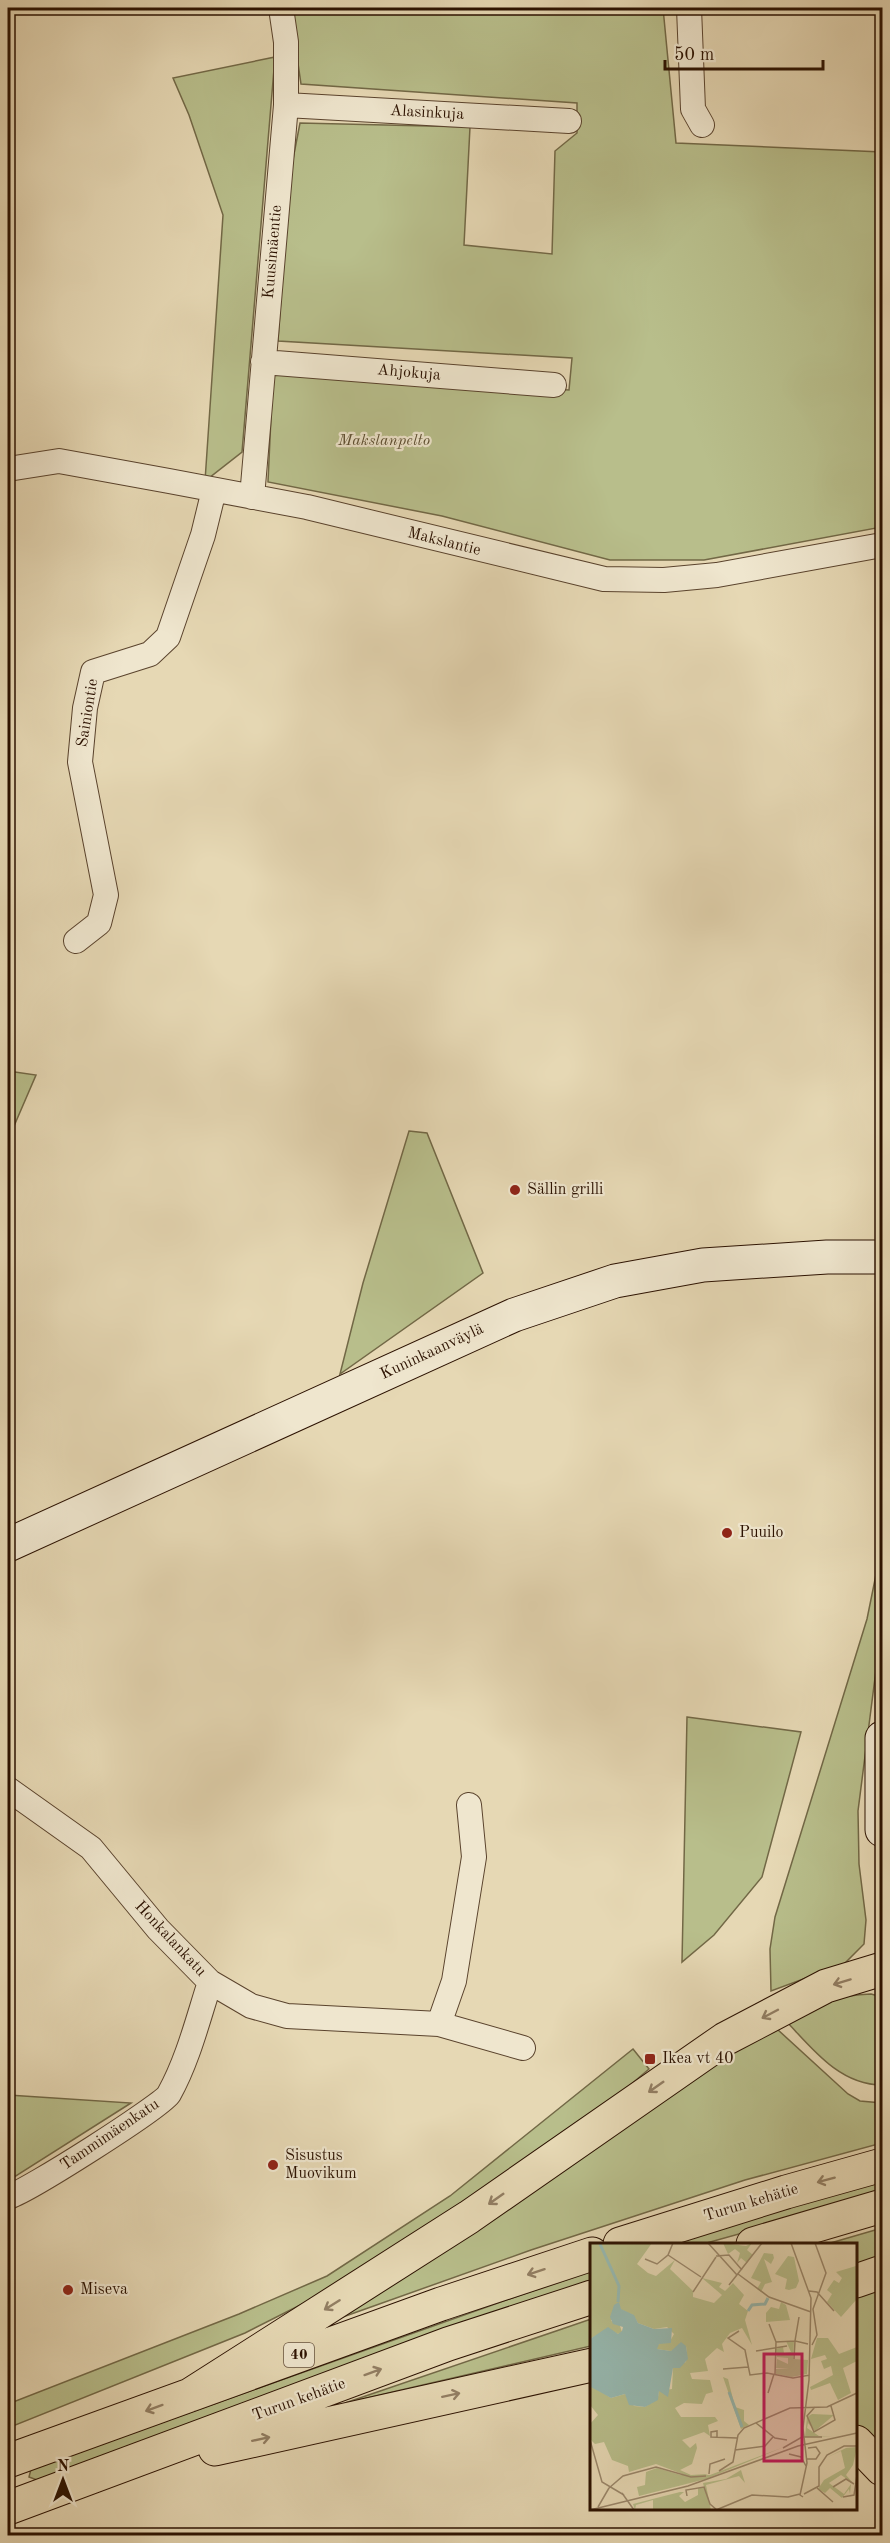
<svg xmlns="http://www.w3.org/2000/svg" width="890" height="2543" viewBox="0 0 890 2543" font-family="'Old Standard TT',serif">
	<rect width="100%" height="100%" fill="#e6d8b4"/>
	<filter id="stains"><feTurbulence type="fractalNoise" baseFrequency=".00333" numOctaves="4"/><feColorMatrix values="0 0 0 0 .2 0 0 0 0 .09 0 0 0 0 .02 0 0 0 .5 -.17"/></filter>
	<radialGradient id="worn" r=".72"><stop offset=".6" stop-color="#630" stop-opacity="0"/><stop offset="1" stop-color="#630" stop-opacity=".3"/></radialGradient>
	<path fill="#b8be8b" stroke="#726846" stroke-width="1.5" d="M290 8H663L676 143 882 152V527L704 560H610L442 516 268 482 273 374 569 390 572 358 278 341 289 180 300 123 470 127 464 245 552 254 555 151 577 133V103L301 84Z
		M275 57 242 452 205 481 223 215 189 115 173 78Z
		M8 1071 36 1075 8 1140Z
		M409 1131 427 1133 483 1273 340 1374 363 1283Z
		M882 1545V1623L858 1811 859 1864 866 1920 864 1944 844 1964 771 1991 770 1949 775 1917 867 1619Z
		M687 1717 801 1732 762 1877 714 1935 682 1962Z
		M871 1994 882 1997V2085C841 2085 814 2051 788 2023 814 2004 839 1995 871 1994Z
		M777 2029 848 2094 860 2101 882 2103V2143L745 2180 531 2250 340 2318 717 2059Z
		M633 2049 649 2069 575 2132 332 2289 245 2333 8 2428V2404L239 2314 327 2276 450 2196Z
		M8 2095 131 2103 8 2181Z
		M882 2179V2194L703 2244H669Z
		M882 2228V2260L856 2268V2244H827Z
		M591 2270V2281L37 2480 29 2477 31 2469Z
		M882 2288V2449L856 2424V2296Z
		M591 2319V2346L345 2403 562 2329Z"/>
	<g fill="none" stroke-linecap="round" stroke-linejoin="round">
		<defs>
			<path id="street" d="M689 8 693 109 702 125
				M286 105 569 121
				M263 362 554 385
				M8 469 59 461 169 481 307 507 604 579 664 580 717 575 882 545
				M252 497 286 105V42L281 8
				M76 941 99 923 106 895 80 762 85 708 93 672 150 654 168 637 203 535 214 490
				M8 1789 91 1848 158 1929 210 1982 251 2006 287 2016 439 2024 523 2048
				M439 2024 454 1981 474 1857 469 1805
				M8 2197C25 2193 162 2106 169 2094 188 2060 198 2019 210 1982"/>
			<path id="secondary" d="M8 1545 514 1315 615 1281 703 1265 827 1257H882
				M882 1738V1830"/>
			<path id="highway" d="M620 2244 786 2192 882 2165
				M753 2244 882 2206
				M856 2281 882 2272
				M190 2395 469 2217 725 2039 826 1986 882 1969
				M856 2442 882 2469
				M215 2449 592 2365
				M8 2461 441 2304 592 2254
				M8 2508 448 2344 592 2297"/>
		</defs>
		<use href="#street" stroke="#5a432d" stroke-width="26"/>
		<use href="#secondary" stroke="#2b1100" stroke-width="35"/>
		<use href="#highway" stroke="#2b1100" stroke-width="35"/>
		<use href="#street" stroke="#efe6ce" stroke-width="24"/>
		<use href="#secondary" stroke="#efe6ce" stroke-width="33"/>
		<use href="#highway" stroke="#e6d8b4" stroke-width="33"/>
	</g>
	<defs><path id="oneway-shaft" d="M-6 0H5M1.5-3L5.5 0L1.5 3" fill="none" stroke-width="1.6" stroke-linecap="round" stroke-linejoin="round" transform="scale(1.5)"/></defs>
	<g stroke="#927e63">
		<use href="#oneway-shaft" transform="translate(842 1982) rotate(163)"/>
		<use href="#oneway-shaft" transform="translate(770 2014) rotate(152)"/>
		<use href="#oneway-shaft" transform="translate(656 2087) rotate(145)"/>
		<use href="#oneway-shaft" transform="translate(826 2180) rotate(165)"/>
		<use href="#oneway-shaft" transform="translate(496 2199) rotate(145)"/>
		<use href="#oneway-shaft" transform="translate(536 2272) rotate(162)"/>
		<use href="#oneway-shaft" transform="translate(332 2305) rotate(148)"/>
		<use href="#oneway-shaft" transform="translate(373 2372) rotate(-20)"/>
		<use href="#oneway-shaft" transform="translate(451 2395) rotate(-12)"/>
		<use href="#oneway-shaft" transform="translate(154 2408) rotate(160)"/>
		<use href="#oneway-shaft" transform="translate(261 2439) rotate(-12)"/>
	</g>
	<g fill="#8f2418" stroke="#efe6ce" stroke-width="2">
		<circle cx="515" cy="1190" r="6"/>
		<circle cx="727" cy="1533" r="6"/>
		<rect x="644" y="2053" width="12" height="12" rx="3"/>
		<circle cx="273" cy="2165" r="6"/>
		<circle cx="68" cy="2290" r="6"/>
	</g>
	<g text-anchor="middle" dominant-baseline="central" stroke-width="4.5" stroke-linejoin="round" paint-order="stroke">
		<rect fill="#efe6ce" stroke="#66513e" stroke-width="1.5" x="284" y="2343" width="30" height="24" rx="4.5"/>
		<g font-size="15" font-weight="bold" fill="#2b1100">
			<text x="299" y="2355">40</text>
		</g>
		<g font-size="16" fill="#2b1100" stroke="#efe6ce">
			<text transform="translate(427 113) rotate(3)">Alasinkuja</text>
			<text transform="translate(273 252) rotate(-85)">Kuusimäentie</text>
			<text transform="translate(409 373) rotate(5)">Ahjokuja</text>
			<text transform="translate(444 542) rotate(14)">Makslantie</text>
			<text transform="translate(88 713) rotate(-81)">Sainiontie</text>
			<text transform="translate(432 1352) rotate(-25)">Kuninkaanväylä</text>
			<text transform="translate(170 1939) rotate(47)">Honkalankatu</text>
			<text transform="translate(110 2135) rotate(-34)">Tammimäenkatu</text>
			<text transform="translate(751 2203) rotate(-17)">Turun kehätie</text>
			<text transform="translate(299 2400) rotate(-20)">Turun kehätie</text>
		</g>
		<g font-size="16" font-style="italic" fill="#5c4e31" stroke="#efe6ce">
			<text x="384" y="441">Makslanpelto</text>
		</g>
		<g font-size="16" fill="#2b1100" stroke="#efe6ce" text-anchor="start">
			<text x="527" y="1190">Sällin grilli</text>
			<text x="739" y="1533">Puuilo</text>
			<text x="662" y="2059">Ikea vt 40</text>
			<text x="285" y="2156">Sisustus<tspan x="285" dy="18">Muovikum</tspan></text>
			<text x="80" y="2290">Miseva</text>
		</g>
	</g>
	<g transform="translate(590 2243)">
		<rect width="267" height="267" fill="#e6d8b4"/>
		<path d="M0 0H62L47 21 58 30 66 33 85 17 80 26 103 48V54L124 60 132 52 112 35 132 40 129 44 135 48 143 40 154 52 149 61 158 68 155 77 162 102 152 85 140 90 132 101 134 109 127 105 115 116 118 128 100 130 102 136 120 137 123 149 116 151 112 161 94 160 85 165 91 174H125L128 178 118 182 120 193 114 189 92 197 100 205 106 200 107 205 102 221 90 227 101 232 118 231 110 234 95 232 66 221 39 229 38 223 22 217 14 199 5 201 0 196V181L8 172 0 162V141L21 155 35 151 44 163 55 164 68 154 69 148 82 146 83 125 96 119 97 111 96 103 81 108 66 106 69 100H79L84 91 77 84 64 86 48 80 43 72 25 64 21 78 29 80 32 89 28 91 18 86 0 96ZM133 0 156 3 162 0 157 7 163 12 157 20 151 15 147 20 150 10 145 6 138 11ZM174 10 183 11 184 15 181 21 174 16 182 39 175 41 171 49 167 46 171 39 161 35ZM198 13 204 14 209 38 206 45 199 47 195 46 197 36 185 31ZM266 23 267 56 251 74 237 59 242 51 237 47 244 37 249 40 252 35 246 29ZM191 59 196 62 200 77 176 79V70L181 64 189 66ZM227 95H238L249 111 267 104V118L253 125 261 150 248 157 240 140 221 147 220 144 243 132 241 123 234 126 231 118 237 116 235 112 221 116ZM196 98H204L203 116 218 117 217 131 202 134 186 131V126H199L186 125 187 116 198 121V115L187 114 186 106 193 104 194 110 201 109ZM133 134 138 136 145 164 154 167V178L159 182 151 186ZM222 171 244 172 225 188 218 180 217 185 229 193H243L215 194 217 174ZM194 204 116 236 49 253 47 244 55 242 56 229 67 225 91 232H120ZM267 204 263 222 256 232 263 240 251 232 239 240 254 251 261 241 260 251 259 246 252 255 240 245 235 250 228 246 234 237 255 225 251 208 236 215 256 205ZM151 227 155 240 149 233 116 242 121 267H63V257L46 262 45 267 43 261 90 249H94L89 253 95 259 108 252V245L114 244 113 240 136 236Z" fill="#b8be8b"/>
		<path d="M29 59 31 66 44 72 48 80 64 86 82 85 81 100 69 101 67 106 81 108 91 99 96 103 98 116 90 125H83L78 154 69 148 68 157 55 164 39 162 35 151 21 155 1 144 0 96 18 84 28 91 32 88 33 84 23 81 20 74 24 62Z" fill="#96b9b1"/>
		<path fill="none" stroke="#96b9b1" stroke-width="3" d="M10 1 29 43 28 59M158 68 162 62 175 61 178 55M139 149 152 184"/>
		<path fill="none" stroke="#9b886c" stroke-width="1.5" d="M118 0 147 32M201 0 221 55 219 137 213 185 217 220 210 252 213 254M78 12 111 34M126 13 139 12 152 27M55 16 67 21 78 12 83 0M148 31 179 54 221 69M139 42 172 0M219 48 227 49 244 68M103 49 126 14M209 74 205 98 218 101M179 81 186 99M149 88 138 95 155 107 160 132 177 130 203 135 220 132M222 102 227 92 223 66 236 30 225 0M166 108 197 103M133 126 158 124M185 132 186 99 205 98 204 116M178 150 184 131M225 164 217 173 224 189 245 177 241 163M166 180 185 195 197 197M127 194V188L121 189V194L147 195M0 197 12 239 34 252M193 205 212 194H232M145 207 175 203 183 194M199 211 211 214 216 223M217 216H226L230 210 226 204 218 205M129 228 143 219 148 192 154 185 200 165 237 164 267 150M119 231 120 221 135 216M243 244 256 236 264 241M19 245 33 233 66 224 101 234 116 233M227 245 243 259M32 250 44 267M214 251 229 243V224L237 212 254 203H267M97 253 96 247 114 244 120 261 127 267M253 254 264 252 267 232M8 264 19 245M0 267 98 243 208 203 267 190M126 267 162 252 198 254 210 251"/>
		<path fill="#c2185b" fill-opacity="0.15" stroke="#c2185b" stroke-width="3" d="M174 111H212V218H174Z"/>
		<rect width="267" height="267" fill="none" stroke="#2b1100" stroke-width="3"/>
	</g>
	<rect width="890" height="2543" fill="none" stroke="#e6d8b4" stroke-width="30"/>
	<rect x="9" y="9" width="872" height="2525" fill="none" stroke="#2b1100" stroke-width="3"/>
	<rect x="15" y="15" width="860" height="2513" fill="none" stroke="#2b1100" stroke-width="1.5"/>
	<g transform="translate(63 2480)" stroke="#efe6ce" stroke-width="4.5" paint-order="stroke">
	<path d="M0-4.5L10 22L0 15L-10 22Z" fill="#2b1100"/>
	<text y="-9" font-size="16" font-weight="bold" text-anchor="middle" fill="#2b1100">N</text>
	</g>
	<path d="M665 60v9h158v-9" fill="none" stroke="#2b1100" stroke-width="3"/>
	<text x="674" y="60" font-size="18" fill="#2b1100" stroke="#efe6ce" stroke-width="4.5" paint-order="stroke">50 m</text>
	<rect width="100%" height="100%" filter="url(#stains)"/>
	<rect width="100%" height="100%" fill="url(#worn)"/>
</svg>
